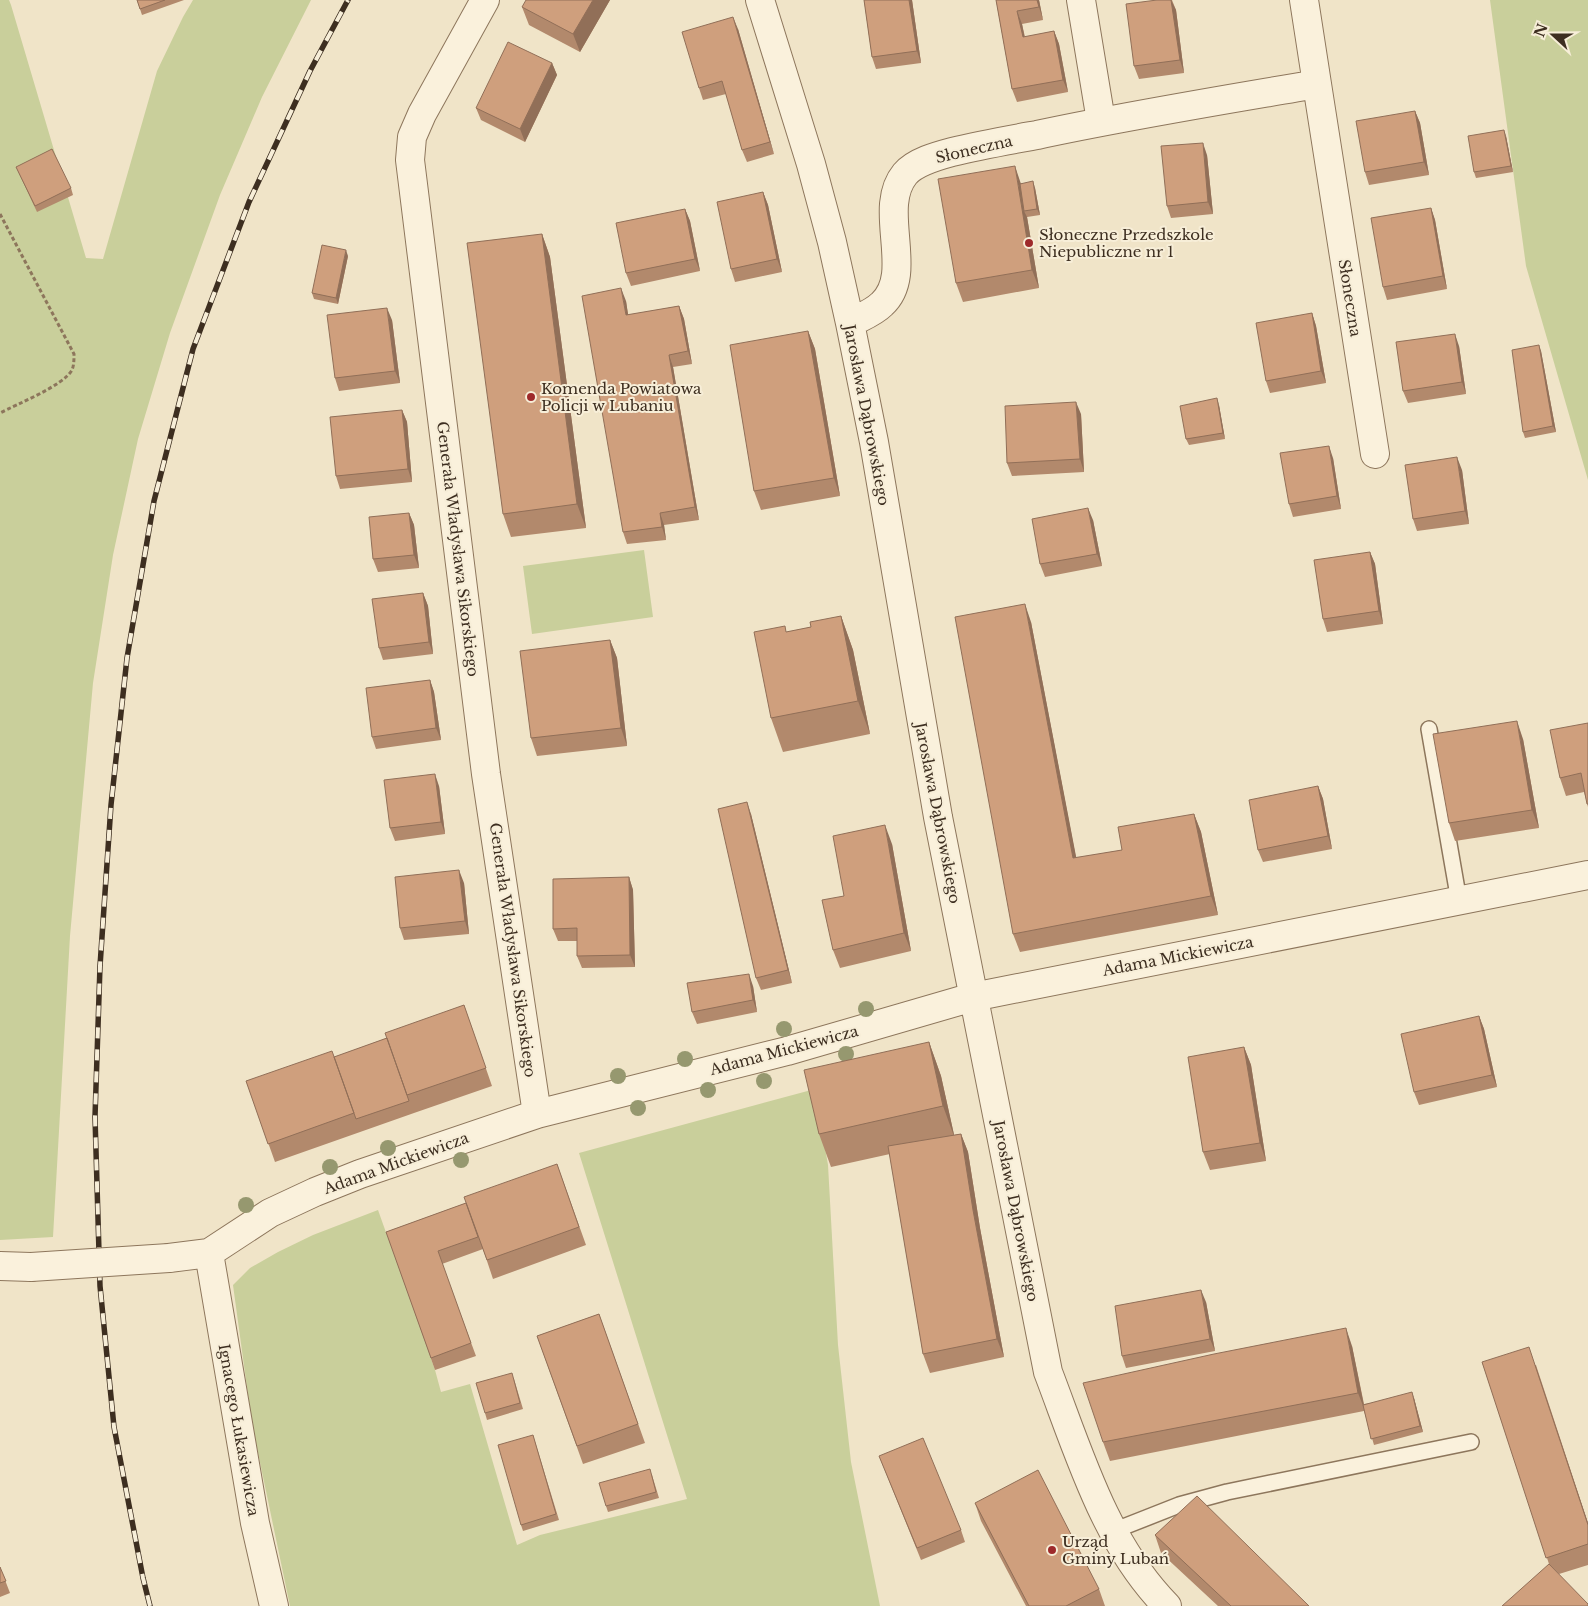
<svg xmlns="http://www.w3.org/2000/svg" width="1588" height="1606" viewBox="0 0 1588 1606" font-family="'Libre Baskerville',serif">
	<rect width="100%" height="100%" fill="#f0e4c8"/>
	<path fill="#c9cf9b" d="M0 0H9L11 5 86 258 103 259 157 71 183 17 193 0H311L262 97 220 195 170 333 138 439 113 555 93 683 70 936 53 1237 0 1240Z
		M1490 0H1588V480L1526 266Z
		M644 550 653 617 532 634 523 566Z
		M815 1089 828 1165 838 1345 851 1462 880 1606H290L252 1424 233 1285 250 1268 278 1252 313 1235 378 1210 435 1370 441 1392 470 1384 517 1545 540 1535 687 1499 579 1153Z"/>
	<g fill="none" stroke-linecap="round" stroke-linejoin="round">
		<defs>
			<path id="lane" d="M1429 729 1459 901
				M1113 1531 1179 1505 1227 1492 1471 1442"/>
			<path id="street" d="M485 0 422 114 412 137 410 160 486 774 537 1114
				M760 0 811 164 832 242 850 323 874 442 938 817 1048 1372C1079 1453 1105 1543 1167 1606
				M1081 0 1101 121
				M1317 84 1375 454
				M850 323C861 317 873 313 882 304 916 273 876 209 905 174 915 162 937 156 952 152 980 145 1009 140 1037 135 1130 115 1224 100 1317 84L1304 0
				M209 1253 255 1523 274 1606
				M169 1258 209 1253 270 1213 315 1192 360 1174 537 1114 787 1051 973 997 1588 875
				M0 1266 31 1267"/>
		</defs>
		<use href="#lane" stroke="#8d765c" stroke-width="18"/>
		<use href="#street" stroke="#8d765c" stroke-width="30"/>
		<path stroke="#8d765c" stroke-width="3" stroke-dasharray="4 2.5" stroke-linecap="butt" d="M0 214 74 354C74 360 74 365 72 370 63 386 17 404 0 413"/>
		<use href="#lane" stroke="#faf1dc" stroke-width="15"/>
		<use href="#street" stroke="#faf1dc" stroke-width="28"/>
		<defs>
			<path id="rail" d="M150 1606 143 1578 114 1427 100 1286 95 1117 100 966 111 805 127 658 154 501 193 349 249 202 310 71 348 0"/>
		</defs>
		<use href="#rail" stroke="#3d2e20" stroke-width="5.5"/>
		<use href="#rail" stroke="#f7eed8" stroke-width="4" stroke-dasharray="11" stroke-linecap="butt"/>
		<defs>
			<path id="street-bridge" d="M31 1267 169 1258"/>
		</defs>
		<use href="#street-bridge" stroke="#8d765c" stroke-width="30" stroke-linecap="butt"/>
		<use href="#street-bridge" stroke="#faf1dc" stroke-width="28"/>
	</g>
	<g fill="#96986f">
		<circle cx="866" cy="1009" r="8"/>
		<circle cx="784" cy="1029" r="8"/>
		<circle cx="846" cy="1054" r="8"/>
		<circle cx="685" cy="1059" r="8"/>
		<circle cx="618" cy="1076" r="8"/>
		<circle cx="764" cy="1081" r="8"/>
		<circle cx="708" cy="1090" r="8"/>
		<circle cx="638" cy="1108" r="8"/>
		<circle cx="388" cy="1148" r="8"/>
		<circle cx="461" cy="1160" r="8"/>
		<circle cx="330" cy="1167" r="8"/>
		<circle cx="246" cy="1205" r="8"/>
	</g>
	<path fill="#b2896c" d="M137 0H184L142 15Z
		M610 0 580 52 529 25 522 7Z
		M864 0H912L921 63 876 69 872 57Z
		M996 0H1039L1043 20 1022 24 1025 37 1054 31 1059 44 1068 92 1017 102 1012 89Z
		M1157 0H1172L1176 10 1184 73 1139 79 1134 66Z
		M738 29 774 154 747 162 742 150 726 94 703 100 699 88Z
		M552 63 557 75 525 142 481 120 476 108Z
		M1415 111 1420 123 1429 175 1369 185 1365 172Z
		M1506 136 1513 172 1476 178 1474 172Z
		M1207 155 1213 214 1171 218 1167 206Z
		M16 167 71 188 73 195 37 212Z
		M1021 183 1035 188 1040 215 1027 217 1039 288 963 302 956 283Z
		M763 192 768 205 782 272 735 282 731 269Z
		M1431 208 1435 220 1447 289 1387 300 1383 287Z
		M685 209 690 221 700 271 631 286 626 273Z
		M542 234 550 257 586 528 511 537 503 514Z
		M348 256 338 304 314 299 312 293Z
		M626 301 628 315 679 306 684 319 692 364 673 367 699 520 664 525 666 540 627 544 623 532Z
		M1312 313 1316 326 1326 383 1270 393 1266 381Z
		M392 320 400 383 339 391 335 378Z
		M808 331 815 349 840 496 761 510 754 491Z
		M1459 346 1466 394 1408 403 1403 391Z
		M1541 351 1556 432 1525 438 1523 432Z
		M1219 405 1225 439 1189 445 1186 439Z
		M402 410 407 422 412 482 340 489 336 476Z
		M1081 414 1084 472 1012 476 1007 463Z
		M1333 458 1341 509 1293 517 1289 504Z
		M1462 470 1469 524 1417 531 1413 519Z
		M409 513 414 525 419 568 378 572 373 559Z
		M1093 520 1102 566 1045 577 1040 564Z
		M1370 552 1375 564 1383 624 1327 632 1323 619Z
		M423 593 428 606 433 654 383 660 379 648Z
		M841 616 853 650 870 734 783 752 771 718 787 632 811 627Z
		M1031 622 1076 858 1122 850 1194 814 1201 832 1218 915 1020 952 1013 934Z
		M610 640 617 658 627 746 537 756 531 738Z
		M430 680 434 692 441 740 376 749 372 737Z
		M1588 723V807L1584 792 1566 796 1560 778Z
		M1523 739 1539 828 1455 841 1449 823Z
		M439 786 445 834 395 841 390 828Z
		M1318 786 1323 799 1332 849 1263 862 1258 850Z
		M751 814 792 983 761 990 756 978Z
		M892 844 911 951 840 968 833 950Z
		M629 877 633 890 635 967 582 968 577 956V941H558L553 929Z
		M464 883 469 934 404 940 400 928Z
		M753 986 757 1012 697 1024 692 1012Z
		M464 1005 492 1086 414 1113 413 1112 414 1113 275 1162 246 1081 335 1057 387 1038Z
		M1479 1016 1484 1029 1497 1087 1419 1105 1414 1092Z
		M929 1042 941 1076 954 1135 961 1134 968 1152 980 1228 1004 1357 930 1373 923 1354 890 1154 831 1167 819 1134Z
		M1244 1047 1251 1065 1266 1161 1210 1170 1203 1152Z
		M557 1164 586 1245 493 1279 483 1249 442 1264 476 1356 435 1370 386 1232 466 1203Z
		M1206 1302 1215 1351 1126 1368 1122 1356Z
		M599 1314 645 1443 583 1464 537 1336Z
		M1352 1346 1364 1404 1414 1398 1423 1432 1374 1445 1364 1411 1110 1461 1103 1442Z
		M1482 1362 1536 1365 1588 1523V1565L1559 1574 1549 1564Z
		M514 1379 523 1409 487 1420 485 1413Z
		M533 1435 559 1520 523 1531 521 1525Z
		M879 1456 961 1530 965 1542 921 1560Z
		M652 1475 659 1498 608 1512 606 1506Z
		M975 1503 1099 1589 1105 1606H1026L981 1521Z
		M1155 1535 1309 1606H1218L1161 1553Z
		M0 1567 10 1593 0 1597Z"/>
	<path fill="#916f58" d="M593 0H610L580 52 573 34Z
		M909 0H912L921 63 917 51Z
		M1037 0H1039L1043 20 1039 7Z
		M1171 0 1176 10 1184 73 1180 60Z
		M1017 11 1022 24 1027 50 1023 37Z
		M733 17 738 29 774 154 770 142Z
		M1054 31 1059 44 1068 92 1063 80Z
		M552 63 557 75 525 142 520 129Z
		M1415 111 1420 123 1429 175 1424 162Z
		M1504 130 1506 136 1513 172 1511 166Z
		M1203 143 1207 155 1213 214 1208 202Z
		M1015 166 1021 184 1024 211 1027 217 1039 288 1032 270Z
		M1033 181 1035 188 1040 215 1037 209Z
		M763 192 768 205 782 272 777 259Z
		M1431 208 1435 220 1447 289 1443 276Z
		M685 209 690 221 700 271 695 259Z
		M542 234 550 257 586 528 577 504Z
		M346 250 348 256 338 304 336 298Z
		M621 288 626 301 630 327 626 315Z
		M679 306 684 319 692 364 688 351Z
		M387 308 392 320 400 383 395 371Z
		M1312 313 1316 326 1326 383 1321 371Z
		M808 331 815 349 840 496 834 478Z
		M1455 334 1459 346 1466 394 1462 382Z
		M1539 345 1541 351 1556 432 1553 426Z
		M669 355 673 367 699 520 695 507Z
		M1217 398 1219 405 1225 439 1223 433Z
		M1076 402 1081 414 1084 472 1080 459Z
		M402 410 407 422 412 482 408 469Z
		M1329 446 1333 458 1341 509 1337 496Z
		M1457 457 1462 470 1469 524 1465 511Z
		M1088 508 1093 520 1102 566 1097 554Z
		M409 513 414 525 419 568 414 555Z
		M660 513 664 525 666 540 662 527Z
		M1370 552 1375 564 1383 624 1379 611Z
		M423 593 428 606 433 654 429 642Z
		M1025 604 1031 622 1080 877 1073 858Z
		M841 616 853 650 870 734 858 701Z
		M610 640 617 658 627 746 621 728Z
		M430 680 434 692 441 740 436 728Z
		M1517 721 1523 739 1539 828 1532 810Z
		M435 774 439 786 445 834 441 822Z
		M1318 786 1323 799 1332 849 1328 836Z
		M747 802 751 814 792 983 788 970Z
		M1194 814 1201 832 1218 915 1211 896Z
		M885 825 892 844 911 951 904 933Z
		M459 870 464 883 469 934 465 921Z
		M629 877 633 890 635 967 630 955Z
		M749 974 753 986 757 1012 753 1000Z
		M1479 1016 1484 1029 1497 1087 1492 1075Z
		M929 1042 941 1076 955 1139 943 1106Z
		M1244 1047 1251 1065 1266 1161 1260 1143Z
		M961 1134 968 1152 980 1228 1004 1357 997 1339 973 1210Z
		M1201 1290 1206 1302 1215 1351 1210 1339Z
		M1346 1328 1352 1346 1365 1411 1358 1393Z
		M1529 1347 1588 1523V1525Z
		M1412 1392 1414 1398 1423 1432 1420 1426Z"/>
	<path fill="#cf9f7d" stroke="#916f58" d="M137 0H165L140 9Z
		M526 0H593L573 34 522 7Z
		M864 0H909L917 51 872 57Z
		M996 0H1037L1039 7 1017 11 1023 37 1054 31 1063 80 1012 89Z
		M1157 0H1171L1180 60 1134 66 1126 4Z
		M733 17 770 142 742 150 722 81 699 88 682 32Z
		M508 42 552 63 520 129 476 108Z
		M1415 111 1424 162 1365 172 1356 121Z
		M1504 130 1511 166 1474 172 1468 136Z
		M1203 143 1208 202 1167 206 1161 146Z
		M52 149 71 188 35 206 16 167Z
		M1015 166 1032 270 956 283 938 179Z
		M1033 181 1037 209 1024 211 1020 184Z
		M763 192 777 259 731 269 717 202Z
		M1431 208 1443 276 1383 287 1371 218Z
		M685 209 695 259 626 273 616 223Z
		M542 234 577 504 503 514 467 243Z
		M322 245 346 250 336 298 312 293Z
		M621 288 626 315 679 306 688 351 669 355 695 507 660 513 662 527 623 532 582 296Z
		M387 308 395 371 335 378 327 315Z
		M1312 313 1321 371 1266 381 1256 323Z
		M808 331 834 478 754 491 730 345Z
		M1455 334 1462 382 1403 391 1396 342Z
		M1539 345 1553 426 1523 432 1512 350Z
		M1217 398 1223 433 1186 439 1180 406Z
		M1076 402 1080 459 1007 463 1005 406Z
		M402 410 408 469 336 476 330 417Z
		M1329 446 1337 496 1289 504 1280 453Z
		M1457 457 1465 511 1413 519 1405 465Z
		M1088 508 1097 554 1040 564 1032 519Z
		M409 513 414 555 373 559 369 517Z
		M1370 552 1379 611 1323 619 1314 560Z
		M423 593 429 642 379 648 372 599Z
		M1025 604 1073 858 1122 850 1118 827 1194 814 1211 896 1013 934 955 617Z
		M841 616 858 701 771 718 754 632 785 626 786 632 811 627 810 622Z
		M610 640 621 728 531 738 520 651Z
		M430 680 436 728 372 737 366 688Z
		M1517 721 1532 810 1449 823 1433 734Z
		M1588 723V804H1587L1581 773 1560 778 1550 730Z
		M435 774 441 822 390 828 384 780Z
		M1318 786 1328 836 1258 850 1249 800Z
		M747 802 788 970 756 978 718 809Z
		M885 825 904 933 833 950 822 900 844 896 833 836Z
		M459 870 465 921 400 928 395 877Z
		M629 877 630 955 577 956V928L553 929V879Z
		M749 974 753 1000 692 1012 687 983Z
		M464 1005 486 1068 407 1095 385 1033Z
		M1479 1016 1492 1075 1414 1092 1401 1034Z
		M387 1038 409 1101 356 1119 334 1057Z
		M929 1042 943 1106 819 1134 804 1070Z
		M1244 1047 1260 1143 1203 1152 1188 1057Z
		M332 1051 354 1113 268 1144 246 1081Z
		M961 1134 973 1210 997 1339 923 1354 888 1146Z
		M557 1164 579 1227 487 1260 464 1197Z
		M466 1203 478 1237 438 1251 471 1343 431 1358 386 1232Z
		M1201 1290 1210 1339 1122 1356 1115 1306Z
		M599 1314 638 1424 577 1446 537 1336Z
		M1346 1328 1358 1393 1103 1442 1083 1383 1214 1354Z
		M1529 1347 1588 1525V1544L1546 1558 1482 1362Z
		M512 1373 520 1403 485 1413 476 1383Z
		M1412 1392 1420 1426 1371 1439 1363 1405Z
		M533 1435 556 1514 521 1525 498 1445Z
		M923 1438 961 1530 917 1548 879 1456Z
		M650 1469 656 1492 606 1506 599 1483Z
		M1038 1470 1099 1589 1066 1606H1029L975 1503Z
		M1197 1496 1309 1606H1231L1155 1535Z
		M1549 1564 1588 1604V1606H1502Z
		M0 1567 6 1581 0 1583Z"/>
	<g fill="#9e2a2b" stroke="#f7eed8" stroke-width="2">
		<circle cx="1029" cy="243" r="5"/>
		<circle cx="531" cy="397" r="5"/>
		<circle cx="1052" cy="1550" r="5"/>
	</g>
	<g text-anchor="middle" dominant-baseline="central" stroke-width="4" stroke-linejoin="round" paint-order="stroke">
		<g font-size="15" fill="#3d2e20" stroke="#f7eed8">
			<text transform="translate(974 149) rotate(-13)">Słoneczna</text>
			<text transform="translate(1350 298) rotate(81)">Słoneczna</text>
			<text transform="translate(867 415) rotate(79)">Jarosława Dąbrowskiego</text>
			<text transform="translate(458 549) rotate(83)">Generała Władysława Sikorskiego</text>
			<text transform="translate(938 813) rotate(79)">Jarosława Dąbrowskiego</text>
			<text transform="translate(513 950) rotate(82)">Generała Władysława Sikorskiego</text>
			<text transform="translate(1178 956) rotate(-11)">Adama Mickiewicza</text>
			<text transform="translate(784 1050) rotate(-15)">Adama Mickiewicza</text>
			<text transform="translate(396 1163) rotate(-20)">Adama Mickiewicza</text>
			<text transform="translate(1016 1211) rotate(79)">Jarosława Dąbrowskiego</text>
			<text transform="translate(239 1430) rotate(80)">Ignacego Łukasiewicza</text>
		</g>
		<g font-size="15" fill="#3d2e20" stroke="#f7eed8" text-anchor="start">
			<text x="1039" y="234">Słoneczne Przedszkole<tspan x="1039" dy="17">Niepubliczne nr 1</tspan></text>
			<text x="541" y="388">Komenda Powiatowa<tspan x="541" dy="17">Policji w Lubaniu</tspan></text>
			<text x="1062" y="1541">Urząd<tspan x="1062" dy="17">Gminy Lubań</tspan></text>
		</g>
	</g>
	<g transform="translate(1553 35) rotate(291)" stroke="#f7eed8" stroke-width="4" paint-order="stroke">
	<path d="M0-4L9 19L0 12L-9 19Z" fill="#3d2e20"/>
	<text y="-8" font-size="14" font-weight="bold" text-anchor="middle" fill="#3d2e20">N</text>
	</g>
</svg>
